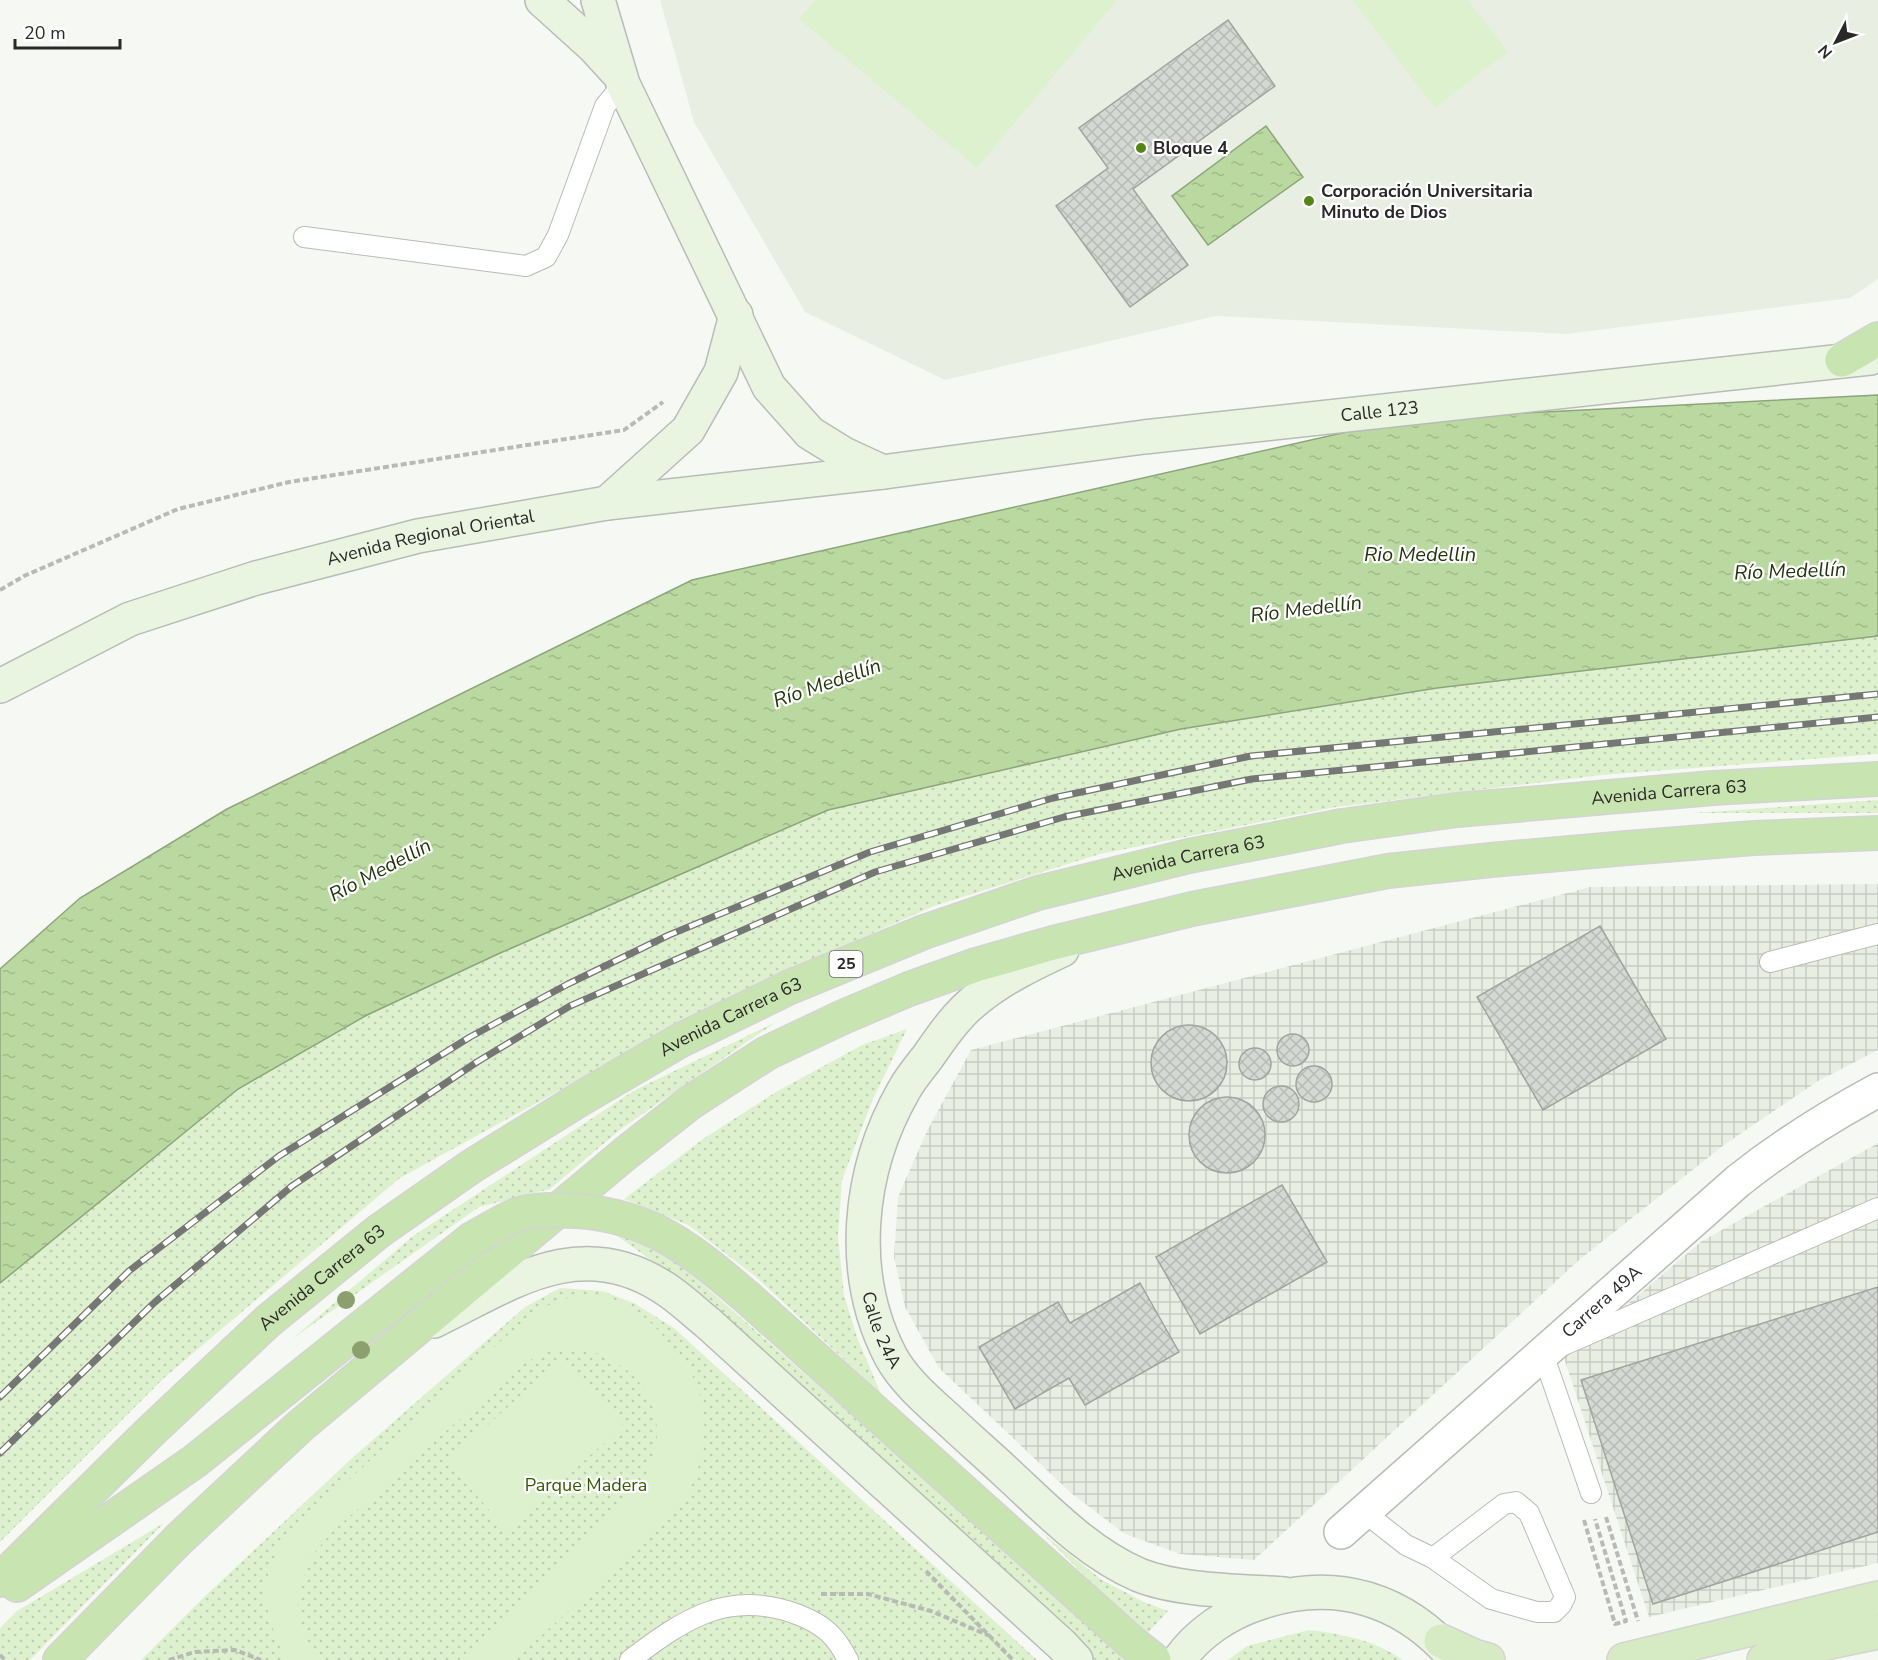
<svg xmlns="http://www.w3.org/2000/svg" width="1878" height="1660" viewBox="0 0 1878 1660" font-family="'Nunito Sans',sans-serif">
	<defs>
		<pattern id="industrial-grid" width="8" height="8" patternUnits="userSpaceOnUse" patternTransform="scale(1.5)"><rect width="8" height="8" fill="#e8efe2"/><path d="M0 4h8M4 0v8" fill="none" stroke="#c7cdc2"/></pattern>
		<pattern id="grass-dots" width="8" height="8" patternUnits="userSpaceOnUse" patternTransform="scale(1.5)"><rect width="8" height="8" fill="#def1ce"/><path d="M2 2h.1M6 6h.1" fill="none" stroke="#becfb1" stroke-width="1.8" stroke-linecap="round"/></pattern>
		<pattern id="water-ripples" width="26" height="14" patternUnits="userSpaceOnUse" patternTransform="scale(1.5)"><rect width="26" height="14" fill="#bad9a0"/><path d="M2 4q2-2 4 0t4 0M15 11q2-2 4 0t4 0" fill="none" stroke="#a0ba8a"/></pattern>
		<pattern id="building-cross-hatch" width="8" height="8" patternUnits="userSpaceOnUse" patternTransform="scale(1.5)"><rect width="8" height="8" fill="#d5d9d3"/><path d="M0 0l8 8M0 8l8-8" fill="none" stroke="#b7bab5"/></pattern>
	</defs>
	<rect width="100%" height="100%" fill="#f6f9f3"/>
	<path fill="#e8efe2" d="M660 0H1878V279L1850 298 1567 334 1216 316 945 380 805 312 694 122Z"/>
	<path fill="url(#industrial-grid)" d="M1878 884V1050L1818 1081 1724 1145 1579 1260 1254 1560 1180 1554 1125 1534 1071 1493 939 1368 905 1307 894 1257 898 1197 927 1131 971 1050 1590 887Z
		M1878 1143V1563L1649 1617 1564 1358 1702 1241Z"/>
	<path fill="url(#grass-dots)" d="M1878 636V754L1602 775 1336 807 1100 854 934 906 737 993 400 1178 165 1377 0 1542V1283L238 1089 367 1015 498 954 828 810 1181 729 1437 688Z
		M1878 800V813H1693Z
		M776 1022 621 1129 550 1189 479 1207 292 1339 413 1236 635 1090Z
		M907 1029 873 1099 842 1180 838 1236 844 1295 857 1337 881 1394 755 1276 688 1225 624 1199 703 1139 776 1092 862 1045Z
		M613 1233 659 1246 1131 1660H1095L1081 1644 665 1270Z
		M560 1288 602 1291 634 1303 674 1328 1037 1660H141L202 1599 351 1459 525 1307Z
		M164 1523 30 1660H0V1628L17 1611Z
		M1041 1532 1102 1580 1144 1602 1168 1611 1145 1636Z
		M1309 1630C1342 1634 1375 1640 1403 1660H1228L1247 1646Z"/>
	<path fill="#def1ce" d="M815 0H1117L977 168 799 19Z
		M1352 0H1468L1508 52 1435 108Z
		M574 1296C585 1297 599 1296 610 1298 634 1305 653 1323 668 1342 676 1352 686 1363 692 1375 712 1414 707 1464 683 1501 678 1508 671 1515 665 1522L515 1660H459L641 1485C649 1470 656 1455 657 1437 661 1381 603 1339 551 1351 541 1353 530 1360 521 1365L333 1531 308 1560 297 1600 300 1623 311 1649 321 1660H286C277 1643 261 1600 266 1582 269 1569 275 1557 279 1545L463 1374 538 1309Z
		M562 1358 623 1426 507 1530 447 1462Z"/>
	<path fill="url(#water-ripples)" stroke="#8ea47c" stroke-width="1.5" d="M1266 126 1303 177 1208 245 1172 196Z
		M1878 395V636L1437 688 1181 729 828 810 498 954 367 1015 238 1089 0 1283V969L80 898 227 809 692 580 1404 419Z"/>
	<path fill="url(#building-cross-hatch)" stroke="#a1a49e" stroke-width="1.5" d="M1228 20 1275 86 1133 189 1188 265 1130 307 1056 206 1108 168 1079 128Z
		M1600 926 1666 1039 1543 1110 1477 997Z
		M1151 1063a38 38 0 1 1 76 0a38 38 0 1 1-76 0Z
		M1277 1050a16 16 0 1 1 32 0a16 16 0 1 1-32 0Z
		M1239 1064a16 16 0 1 1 32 0a16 16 0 1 1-32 0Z
		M1296 1084a18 18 0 1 1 36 0a18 18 0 1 1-36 0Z
		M1263 1104a18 18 0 1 1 36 0a18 18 0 1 1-36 0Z
		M1189 1135a38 38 0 1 1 76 0a38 38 0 1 1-76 0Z
		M1282 1185 1327 1262 1200 1334 1156 1257Z
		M1140 1283 1179 1352 1085 1405 1069 1378 1015 1409 979 1347 1058 1302 1070 1323Z
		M1878 1287V1532L1653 1604 1581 1380Z"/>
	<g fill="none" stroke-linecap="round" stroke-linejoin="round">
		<defs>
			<path id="service" d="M304 237 526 266 546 257 558 235 605 106 623 84
				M1770 962 1878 934
				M1591 1493 1543 1354 1878 1208
				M1364 1512 1406 1545 1433 1558 1491 1599 1537 1612H1554L1561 1605 1565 1597 1529 1513 1516 1502 1504 1504 1433 1558
				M630 1660C684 1619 729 1588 799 1615 824 1625 836 1636 848 1660"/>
			<g id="minor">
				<path id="s1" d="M1341 1532 1738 1181C1782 1146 1828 1117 1878 1090"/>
			</g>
			<g id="secondary">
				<path d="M542 0 595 48 616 71"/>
				<path d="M598 0 623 84 769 387 810 433 844 454 883 472"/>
				<path d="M607 503 688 430 721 372 736 315"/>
				<path id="s2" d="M0 686 130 619 256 578 418 536 607 503 883 472 1144 437 1870 358"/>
				<path id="s3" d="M1062 950C1032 964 1003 978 977 999 957 1014 941 1038 927 1058 919 1068 910 1079 904 1090 858 1170 847 1273 891 1357 905 1382 929 1402 950 1421 969 1439 989 1456 1008 1474 1048 1511 1088 1553 1139 1575 1179 1591 1241 1591 1284 1594"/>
				<path d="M434 1321C510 1284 578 1234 661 1286 678 1296 693 1311 708 1323L1062 1645 1076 1660"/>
				<path d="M1179 1660C1198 1633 1228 1613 1259 1603 1335 1577 1405 1599 1456 1660"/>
			</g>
			<path id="primary" d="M1441 1641 1474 1656 1488 1660
				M1624 1660 1878 1598
				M1764 1660 1830 1642 1878 1632"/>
			<g id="trunk">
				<path d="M1842 360 1878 339"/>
				<path d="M749 1299 1131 1642 1154 1660"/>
				<path id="s4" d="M0 1580 150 1432 268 1321 379 1231 472 1166 582 1098 681 1040 790 987 924 932 1038 893 1189 856 1342 826 1457 810 1713 788 1878 779"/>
				<path d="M17 1585 195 1461"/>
				<path d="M60 1660 180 1538 299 1427 626 1153 691 1102 767 1053 843 1017 909 989 976 965 1053 943 1192 909 1388 871 1491 860 1627 848 1754 838 1878 833"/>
			</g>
		</defs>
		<use href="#service" stroke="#b8bcb6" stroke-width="22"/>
		<use href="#minor" stroke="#b8bcb6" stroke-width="36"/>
		<use href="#secondary" stroke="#b8bcb6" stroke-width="36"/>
		<use href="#primary" stroke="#d4d4d4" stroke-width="36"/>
		<use href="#trunk" stroke="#d4d4d4" stroke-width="36"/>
		<path stroke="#b7bab5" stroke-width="4" stroke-dasharray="6 3" stroke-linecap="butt" d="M0 590 24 576 178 509 289 482 624 430 663 402
			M1606 1517 1638 1621
			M1584 1520 1615 1624 1626 1621 1595 1519
			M926 1571 1013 1660
			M821 1594H868L931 1611 990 1636
			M0 1655 5 1660
			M169 1660 195 1652 235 1650 261 1660"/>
		<use href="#service" stroke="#fff" stroke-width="20"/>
		<use href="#minor" stroke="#fff" stroke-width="33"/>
		<use href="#secondary" stroke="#eaf5e1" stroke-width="33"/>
		<use href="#primary" stroke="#d6ebc4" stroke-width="33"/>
		<use href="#trunk" stroke="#c8e4b0" stroke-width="33"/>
		<defs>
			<path id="rail" d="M0 1397 129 1271 279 1156 470 1037 568 984 669 935 870 852 1053 798 1251 756 1878 694
				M0 1453 155 1302 292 1186 477 1062 570 1006 875 872 1064 817 1252 779 1878 717"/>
		</defs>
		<use href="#rail" stroke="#757774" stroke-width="7"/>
		<use href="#rail" stroke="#fff" stroke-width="4.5" stroke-dasharray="14" stroke-linecap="butt"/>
		<defs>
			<path id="trunk-bridge" d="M195 1461 472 1239C487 1231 502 1221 517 1215 537 1208 556 1210 577 1211 653 1216 694 1252 749 1299"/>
		</defs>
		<use href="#trunk-bridge" stroke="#d4d4d4" stroke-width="36" stroke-linecap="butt"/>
		<use href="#trunk-bridge" stroke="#c8e4b0" stroke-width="33"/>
	</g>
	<g fill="#8ca06e">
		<circle cx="346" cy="1300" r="9"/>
		<circle cx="361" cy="1350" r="9"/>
	</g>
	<g fill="#558517" stroke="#fff" stroke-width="2">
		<circle cx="1141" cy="148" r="6"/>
		<circle cx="1309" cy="201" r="6"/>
	</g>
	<g text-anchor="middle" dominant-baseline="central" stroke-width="4.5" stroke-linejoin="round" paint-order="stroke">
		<rect fill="#fff" stroke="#696a68" stroke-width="1.5" x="829.5" y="951" width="33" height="26" rx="4.5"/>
		<g font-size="16" font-weight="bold" fill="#292a28">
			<text x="846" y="964">25</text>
		</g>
		<g font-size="18" font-weight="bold" fill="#292a28" stroke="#fff" text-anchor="start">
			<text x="1153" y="148">Bloque 4</text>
			<text x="1321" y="191">Corporación Universitaria<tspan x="1321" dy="21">Minuto de Dios</tspan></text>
		</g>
		<g font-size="18" fill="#292a28" stroke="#fff">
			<text stroke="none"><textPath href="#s2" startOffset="1416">Calle 123</textPath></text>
			<text stroke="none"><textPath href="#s2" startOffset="458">Avenida Regional Oriental</textPath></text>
			<text stroke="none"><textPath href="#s4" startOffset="1900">Avenida Carrera 63</textPath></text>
			<text stroke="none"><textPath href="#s4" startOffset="1414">Avenida Carrera 63</textPath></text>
			<text stroke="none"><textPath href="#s4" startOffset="928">Avenida Carrera 63</textPath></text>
			<text stroke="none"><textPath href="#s4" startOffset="442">Avenida Carrera 63</textPath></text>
			<text stroke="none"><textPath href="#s1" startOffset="348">Carrera 49A</textPath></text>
			<text stroke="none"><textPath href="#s3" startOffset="465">Calle 24A</textPath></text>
		</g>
		<g font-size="18" fill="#355801" stroke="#fff">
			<text x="586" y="1485">Parque Madera</text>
		</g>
		<g font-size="20" font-style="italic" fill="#22350c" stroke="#fff">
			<text x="1420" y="554">Rio Medellin</text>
			<text transform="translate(1790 571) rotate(-2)">Río Medellín</text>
			<text transform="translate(1306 609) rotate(-7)">Río Medellín</text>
			<text transform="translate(827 683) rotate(-19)">Río Medellín</text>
			<text transform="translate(380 870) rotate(-28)">Río Medellín</text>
		</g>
	</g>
	<g transform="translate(1836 42) rotate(228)" stroke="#ffffff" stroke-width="4.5" paint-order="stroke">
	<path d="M0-4.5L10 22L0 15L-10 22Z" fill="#292a28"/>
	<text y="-9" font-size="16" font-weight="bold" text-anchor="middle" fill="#292a28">N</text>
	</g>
	<path d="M15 39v9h105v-9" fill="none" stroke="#292a28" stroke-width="3"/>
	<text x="24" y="39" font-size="18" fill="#292a28" stroke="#ffffff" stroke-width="4.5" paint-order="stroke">20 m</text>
</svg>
